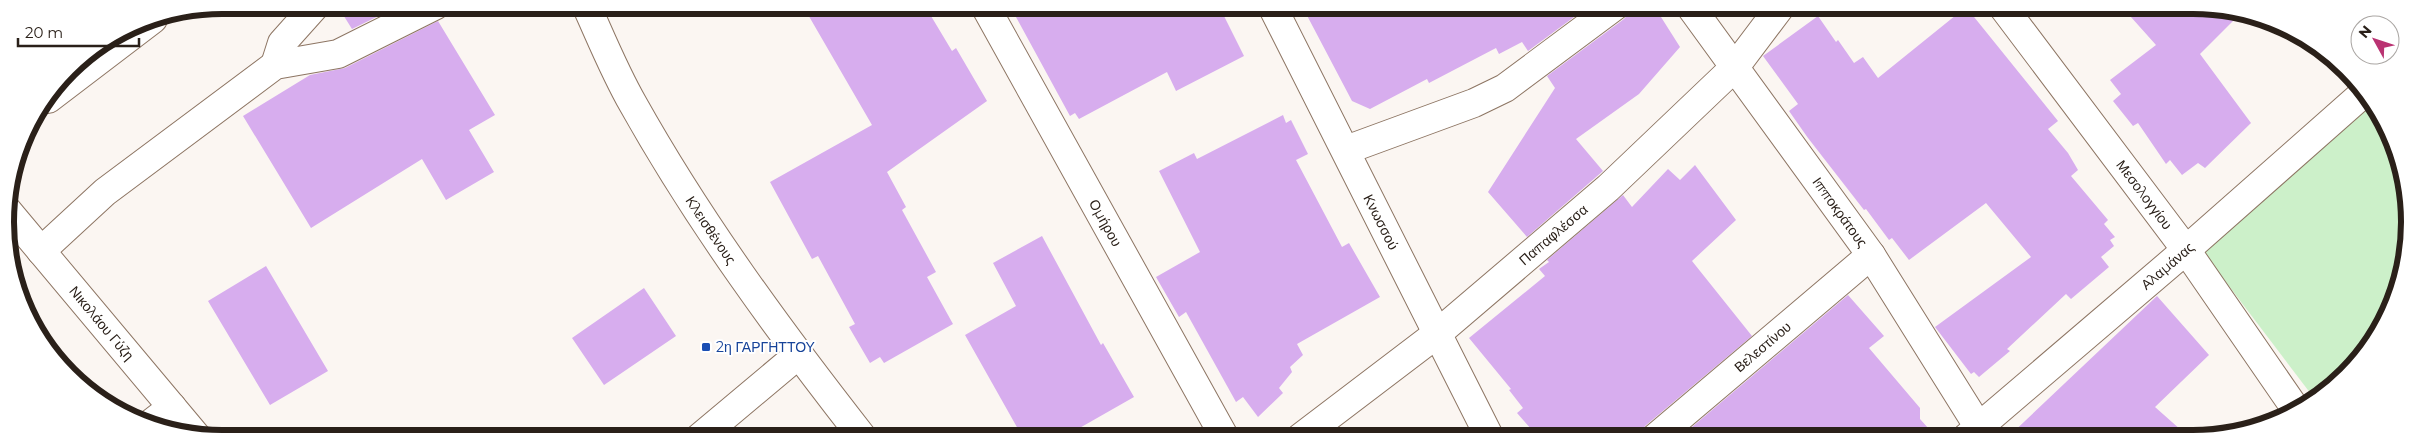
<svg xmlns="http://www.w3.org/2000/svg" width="2415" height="444" viewBox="0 0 2415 444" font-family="Montserrat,sans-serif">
	<rect width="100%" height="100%" fill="#fbf6f2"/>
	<path fill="#ccf0c9" d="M2367 94 2403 166 2408 250 2387 318 2366 348 2314 398 2197 244Z"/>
	<path fill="#d7adee" d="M337 5H401L352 29Z
		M803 6H925L952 51 956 48 987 101 887 172 906 207 902 210 936 272 927 277 953 324 884 363 880 357 870 363 849 327 855 324 818 256 812 259 770 182 872 125Z
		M1010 6H1219L1244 56 1176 91 1167 72 1079 119 1075 113 1070 116Z
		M1302 6H1589L1528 51 1522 42 1499 54 1496 48 1429 83 1427 79 1370 109 1352 101Z
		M1630 6H1654L1680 47 1639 94 1576 139 1603 171 1527 237 1488 192 1555 88 1547 76 1624 19 1629 13Z
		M1966 7 2058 121 2048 129 2068 153 2078 170 2071 176 2108 220 2104 224 2115 237 2110 240 2114 246 2101 257 2109 267 2071 299 2066 294 2007 349 2010 351 1979 377 1974 372 1971 374 1935 327 2031 257 1986 203 1909 260 1892 238 1889 240 1866 209 1864 210 1808 138 1789 111 1798 104 1763 56 1818 16 1836 42 1838 40 1854 63 1863 57 1878 78Z
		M2122 7H2221L2241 13 2200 54 2251 123 2205 168 2198 163 2182 175 2170 160 2166 164 2138 123 2133 126 2113 101 2121 94 2110 80 2156 45Z
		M438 21 495 115 469 130 494 172 446 200 422 159 311 228 243 116 310 75 345 68Z
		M1283 115 1286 123 1291 120 1308 154 1296 160 1342 247 1349 243 1380 297 1297 344 1303 355 1290 367 1292 372 1279 388 1283 393 1258 417 1243 397 1236 402 1186 312 1179 317 1156 277 1200 252 1159 171 1194 153 1197 159Z
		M1695 165 1736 220 1692 261 1752 336 1645 426 1640 438H1539L1517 413 1523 408 1509 390 1511 389 1469 338 1545 276 1539 269 1549 262 1547 260 1623 195 1632 207 1668 169 1680 180Z
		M1042 236 1101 345 1103 343 1134 397 1062 438H1023L965 335 1016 306 993 263Z
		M266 266 328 371 270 405 208 301Z
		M644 288 676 336 604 385 572 338Z
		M1848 295 1884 336 1869 348 1920 408V419L1937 438H1679Z
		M2157 296 2209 355 2155 407 2190 438H2007Z"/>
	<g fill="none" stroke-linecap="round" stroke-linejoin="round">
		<defs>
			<g id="minor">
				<path id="s1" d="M985 6 1225 438"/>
				<path id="s2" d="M1272 6 1490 438"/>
				<path id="s3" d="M1690 6 1871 255 1978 426"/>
				<path id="s4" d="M2003 7 2186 250 2297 411"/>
				<path d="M275 65 282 43 316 5"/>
				<path d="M48 99 153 19"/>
				<path d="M1346 150 1474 103 1505 88 1615 6"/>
				<path id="s5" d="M6 209 197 437"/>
				<path d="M41 251 105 192 275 65 338 54 436 5"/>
				<path d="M150 424 172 407"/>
				<path d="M699 438 798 355"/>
				<path id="s6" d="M1300 438 1438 333 1608 188 1735 67 1781 6"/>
				<path id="s7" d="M1655 438 1871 255"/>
				<path id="s8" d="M1966 438 2186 250 2366 91"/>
			</g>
			<g id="major">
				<path id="s9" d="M586 5C601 38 615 73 633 104 699 222 780 332 863 438"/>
			</g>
		</defs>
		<use href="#minor" stroke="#8d7563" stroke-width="30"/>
		<use href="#major" stroke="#8d7563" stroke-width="30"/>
		<use href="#minor" stroke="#fff" stroke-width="28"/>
		<use href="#major" stroke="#fff" stroke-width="28"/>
	</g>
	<rect fill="#1a4fb4" stroke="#fff" stroke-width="2" x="701" y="342" width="10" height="10" rx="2.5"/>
	<g text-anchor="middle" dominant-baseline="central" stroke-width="4" stroke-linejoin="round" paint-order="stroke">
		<g font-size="14" fill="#2a2019" stroke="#fff">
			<text stroke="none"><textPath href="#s4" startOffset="235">Μεσολογγίου</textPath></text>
			<text stroke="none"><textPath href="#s3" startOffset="255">Ιπποκράτους</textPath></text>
			<text stroke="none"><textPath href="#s1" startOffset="248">Ομήρου</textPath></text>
			<text stroke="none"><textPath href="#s2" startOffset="242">Κνωσσού</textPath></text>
			<text stroke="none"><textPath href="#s9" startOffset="258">Κλεισθένους</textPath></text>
			<text stroke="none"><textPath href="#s6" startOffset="325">Παπαφλέσσα</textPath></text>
			<text stroke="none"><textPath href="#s8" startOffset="265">Αλαμάνας</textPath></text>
			<text stroke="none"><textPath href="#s5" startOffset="149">Νικολάου Γύζη</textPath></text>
			<text stroke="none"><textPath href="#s7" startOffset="141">Βελεστίνου</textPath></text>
		</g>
		<g font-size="14" fill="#164399" stroke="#fff" text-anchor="start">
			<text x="716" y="347">2η ΓΑΡΓΗΤΤΟΥ</text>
		</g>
	</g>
	<path d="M0 0H2415V444H0ZM222 14H2193A208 208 0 0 1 2401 222V222A208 208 0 0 1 2193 430H222A208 208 0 0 1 14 222V222A208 208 0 0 1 222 14Z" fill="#fff" fill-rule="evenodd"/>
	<path fill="none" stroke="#2a2019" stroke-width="6" d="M222 14H2193A208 208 0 0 1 2401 222V222A208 208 0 0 1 2193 430H222A208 208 0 0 1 14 222V222A208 208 0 0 1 222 14Z"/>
	<g transform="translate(2375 40) rotate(310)"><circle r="24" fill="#ffffff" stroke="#aaa6a3"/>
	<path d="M0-4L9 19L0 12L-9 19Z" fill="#ba3372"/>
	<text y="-8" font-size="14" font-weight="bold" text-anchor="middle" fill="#2a2019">N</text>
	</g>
	<path d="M18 38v8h121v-8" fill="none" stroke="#2a2019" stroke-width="2.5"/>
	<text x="25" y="38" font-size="15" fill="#2a2019" stroke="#ffffff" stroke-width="4" paint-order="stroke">20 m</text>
</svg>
